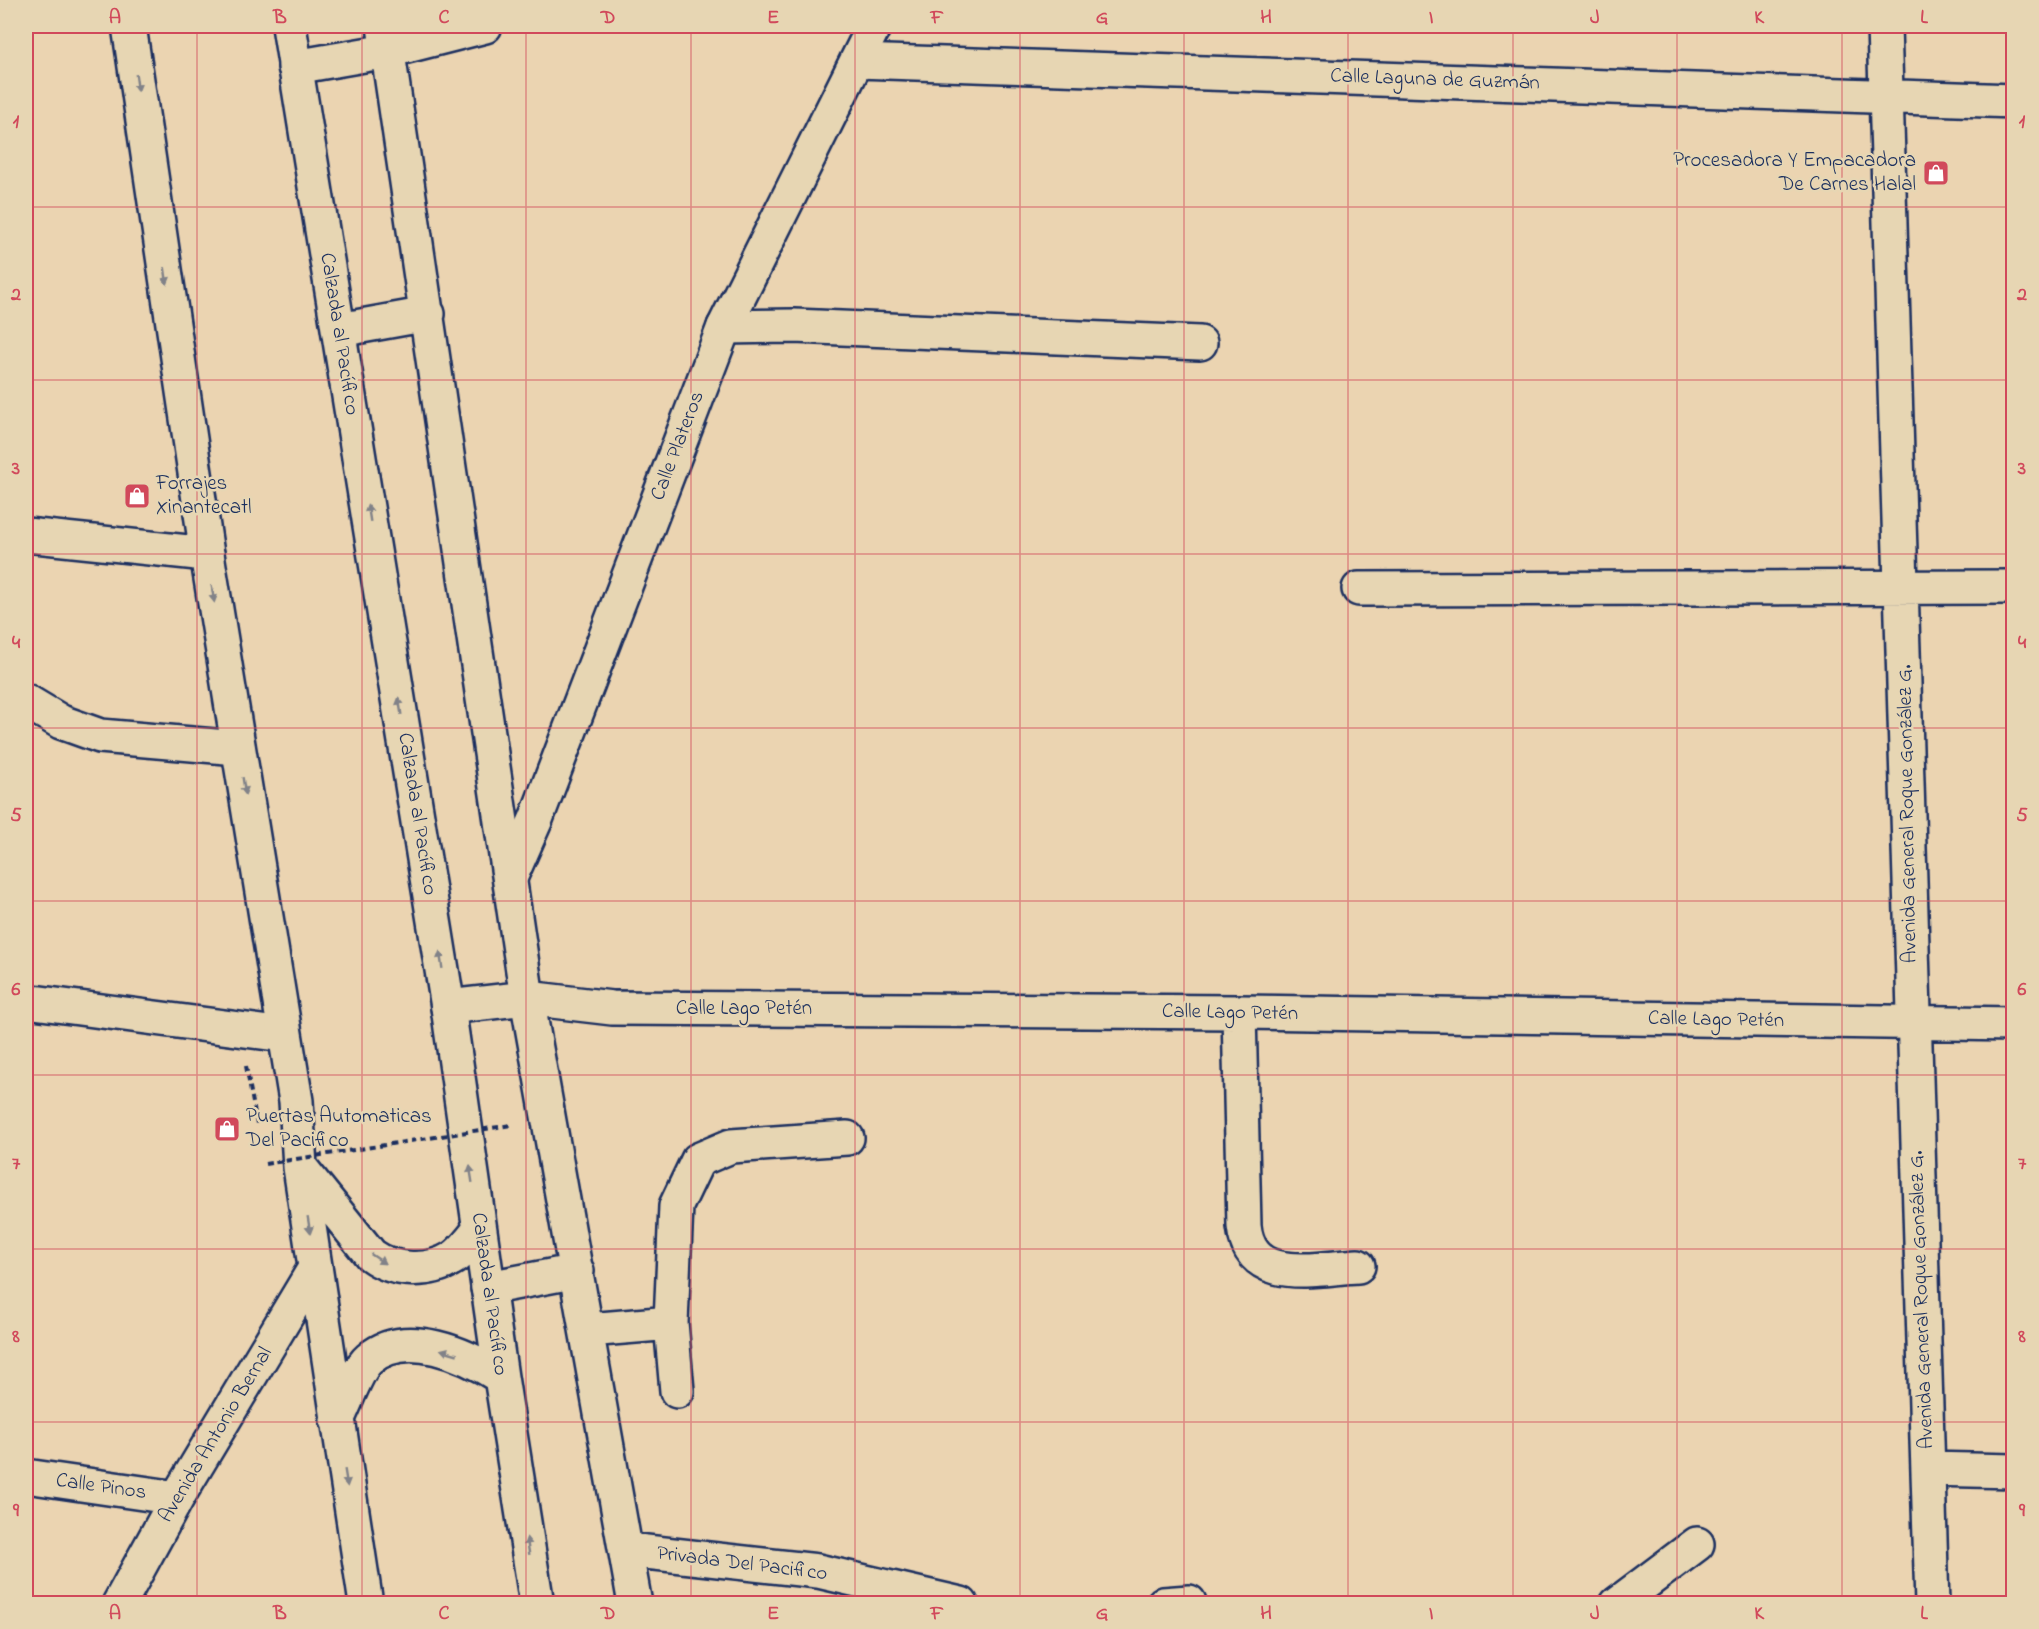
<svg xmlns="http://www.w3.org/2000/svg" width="2039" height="1629" viewBox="0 0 2039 1629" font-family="'Indie Flower',sans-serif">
	<rect width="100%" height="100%" fill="#ebd4b1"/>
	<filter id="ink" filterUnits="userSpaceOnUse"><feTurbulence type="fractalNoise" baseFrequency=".0167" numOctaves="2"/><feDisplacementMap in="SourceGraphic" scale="12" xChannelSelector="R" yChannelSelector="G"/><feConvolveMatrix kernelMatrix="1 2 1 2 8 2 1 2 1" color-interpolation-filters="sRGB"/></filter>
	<g filter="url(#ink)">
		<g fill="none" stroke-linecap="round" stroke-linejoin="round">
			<defs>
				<path id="minor" d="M384 26 527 998 635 1604
					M1884 26 1932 1604
					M857 61 2014 101
					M295 67 387 51 485 26
					M724 327 794 326 1200 343
					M339 330 428 314
					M26 535 207 554
					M1359 589 2014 587
					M26 701 61 722 100 736 238 748
					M26 1001 284 1035
					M448 1007 527 998 612 1008 1239 1012 2014 1024
					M1239 1012 1244 1226C1250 1286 1315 1268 1358 1266
					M488 1288 577 1271
					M588 1330 671 1323
					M677 1391 671 1323 676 1206 698 1160 731 1146 847 1138
					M1928 1469 2014 1471
					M26 1476 177 1498
					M628 1550 818 1571 961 1604
					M119 1604 177 1498 315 1268
					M1163 1604 1189 1602
					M1617 1604 1697 1544"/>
				<path id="major" d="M129 26 207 554 296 1101 300 1167 366 1604
					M289 26 448 1007 501 1377 537 1604
					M510 878 536 819 724 327 874 26
					M301 1168 371 1255C394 1272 429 1273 453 1258 463 1252 472 1238 480 1230
					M337 1420C345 1405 357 1369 369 1359 406 1327 467 1355 501 1377"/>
			</defs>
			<use href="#minor" stroke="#1b2f5e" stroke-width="38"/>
			<use href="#major" stroke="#1b2f5e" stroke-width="38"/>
			<path stroke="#1b2f5e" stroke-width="4" stroke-dasharray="6 4.5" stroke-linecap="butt" d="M246 1066 257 1124"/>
			<use href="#minor" stroke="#e7d6b3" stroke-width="33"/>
			<use href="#major" stroke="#e7d6b3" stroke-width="33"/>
			<path stroke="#1b2f5e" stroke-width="4" stroke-dasharray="6 4.5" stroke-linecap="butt" d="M265 1164 511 1125"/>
		</g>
		<defs><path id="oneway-solid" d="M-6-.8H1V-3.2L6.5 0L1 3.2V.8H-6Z" transform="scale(1.5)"/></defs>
		<g fill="#818288">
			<use href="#oneway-solid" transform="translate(137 83) rotate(82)"/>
			<use href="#oneway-solid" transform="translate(166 276) rotate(82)"/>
			<use href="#oneway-solid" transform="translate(369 513) rotate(-99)"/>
			<use href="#oneway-solid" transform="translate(213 594) rotate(81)"/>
			<use href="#oneway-solid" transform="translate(400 706) rotate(-99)"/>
			<use href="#oneway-solid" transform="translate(244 786) rotate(81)"/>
			<use href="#oneway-solid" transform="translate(441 960) rotate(-99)"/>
			<use href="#oneway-solid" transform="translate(471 1174) rotate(-99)"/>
			<use href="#oneway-solid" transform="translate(309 1225) rotate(81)"/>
			<use href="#oneway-solid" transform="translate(378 1259) rotate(34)"/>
			<use href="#oneway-solid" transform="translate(449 1352) rotate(-164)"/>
			<use href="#oneway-solid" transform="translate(346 1478) rotate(81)"/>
			<use href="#oneway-solid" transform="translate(528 1546) rotate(-99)"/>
		</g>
	</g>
	<path fill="none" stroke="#d1495b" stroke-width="1.5" stroke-opacity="0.55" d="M197 26V1604M362 26V1604M526 26V1604M691 26V1604M855 26V1604M1020 26V1604M1184 26V1604M1348 26V1604M1513 26V1604M1677 26V1604M1842 26V1604M26 207H2014M26 380H2014M26 554H2014M26 728H2014M26 901H2014M26 1075H2014M26 1249H2014M26 1422H2014"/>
	<defs>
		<symbol id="shop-square" viewBox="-11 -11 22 22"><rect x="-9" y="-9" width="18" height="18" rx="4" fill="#d1495b" stroke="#e7d6b3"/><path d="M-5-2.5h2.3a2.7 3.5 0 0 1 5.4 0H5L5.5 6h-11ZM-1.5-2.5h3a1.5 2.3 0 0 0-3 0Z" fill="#fff"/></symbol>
	</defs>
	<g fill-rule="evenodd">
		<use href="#shop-square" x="1921" y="158" width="30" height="30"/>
		<use href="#shop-square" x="122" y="481" width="30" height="30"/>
		<use href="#shop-square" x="212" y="1114" width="30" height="30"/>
	</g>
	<g text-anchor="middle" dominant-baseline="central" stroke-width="5" stroke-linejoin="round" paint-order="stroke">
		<g font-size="21" fill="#1b2f5e" stroke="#e7d6b3">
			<text transform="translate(1435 80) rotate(2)">Calle Laguna de Guzmán</text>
			<text transform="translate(339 334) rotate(81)">Calzada al Pacífico</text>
			<text transform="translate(678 446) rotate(-69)">Calle Plateros</text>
			<text transform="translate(417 814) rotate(81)">Calzada al Pacífico</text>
			<text transform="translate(1908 814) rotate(-91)">Avenida General Roque González G.</text>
			<text x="744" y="1009">Calle Lago Petén</text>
			<text transform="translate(1230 1013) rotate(1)">Calle Lago Petén</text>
			<text transform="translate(1716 1020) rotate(1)">Calle Lago Petén</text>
			<text transform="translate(489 1294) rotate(82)">Calzada al Pacífico</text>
			<text transform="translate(1922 1300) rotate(-92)">Avenida General Roque González G.</text>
			<text transform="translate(216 1435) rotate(-59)">Avenida Antonio Bernal</text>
			<text transform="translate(101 1487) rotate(8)">Calle Pinos</text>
			<text transform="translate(742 1564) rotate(7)">Privada Del Pacifico</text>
		</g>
		<g font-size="21" fill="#1b2f5e" stroke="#e7d6b3" text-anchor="start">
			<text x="1916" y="161" text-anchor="end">Procesadora Y Empacadora<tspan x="1916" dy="24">De Carnes Halal</tspan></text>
			<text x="156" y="484">Forrajes<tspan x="156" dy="24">Xinantecatl</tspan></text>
			<text x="246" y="1117">Puertas Automaticas<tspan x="246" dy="24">Del Pacifico</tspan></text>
		</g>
	</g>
	<rect width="2039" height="1629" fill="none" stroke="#e7d6b3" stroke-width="66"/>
	<rect x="33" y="33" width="1973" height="1563" fill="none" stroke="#d1495b" stroke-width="2"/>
	<g font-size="20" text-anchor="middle" font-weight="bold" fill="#d1495b">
		<text x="115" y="23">A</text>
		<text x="280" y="23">B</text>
		<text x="444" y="23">C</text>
		<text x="608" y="23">D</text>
		<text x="773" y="23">E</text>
		<text x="937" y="23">F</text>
		<text x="1102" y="23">G</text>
		<text x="1266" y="23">H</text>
		<text x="1431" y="23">I</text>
		<text x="1595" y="23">J</text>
		<text x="1759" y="23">K</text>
		<text x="1924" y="23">L</text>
		<text x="16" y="127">1</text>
		<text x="2022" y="127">1</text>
		<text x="16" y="300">2</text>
		<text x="2022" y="300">2</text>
		<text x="16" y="474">3</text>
		<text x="2022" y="474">3</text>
		<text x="16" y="648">4</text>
		<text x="2022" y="648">4</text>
		<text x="16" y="821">5</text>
		<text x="2022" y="821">5</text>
		<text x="16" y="995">6</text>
		<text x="2022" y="995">6</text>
		<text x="16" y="1169">7</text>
		<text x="2022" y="1169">7</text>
		<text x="16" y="1342">8</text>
		<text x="2022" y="1342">8</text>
		<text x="16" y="1516">9</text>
		<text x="2022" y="1516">9</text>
		<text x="115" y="1619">A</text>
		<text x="280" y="1619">B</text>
		<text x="444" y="1619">C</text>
		<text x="608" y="1619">D</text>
		<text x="773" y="1619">E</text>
		<text x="937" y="1619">F</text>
		<text x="1102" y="1619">G</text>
		<text x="1266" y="1619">H</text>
		<text x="1431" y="1619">I</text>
		<text x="1595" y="1619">J</text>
		<text x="1759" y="1619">K</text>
		<text x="1924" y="1619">L</text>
	</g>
</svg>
